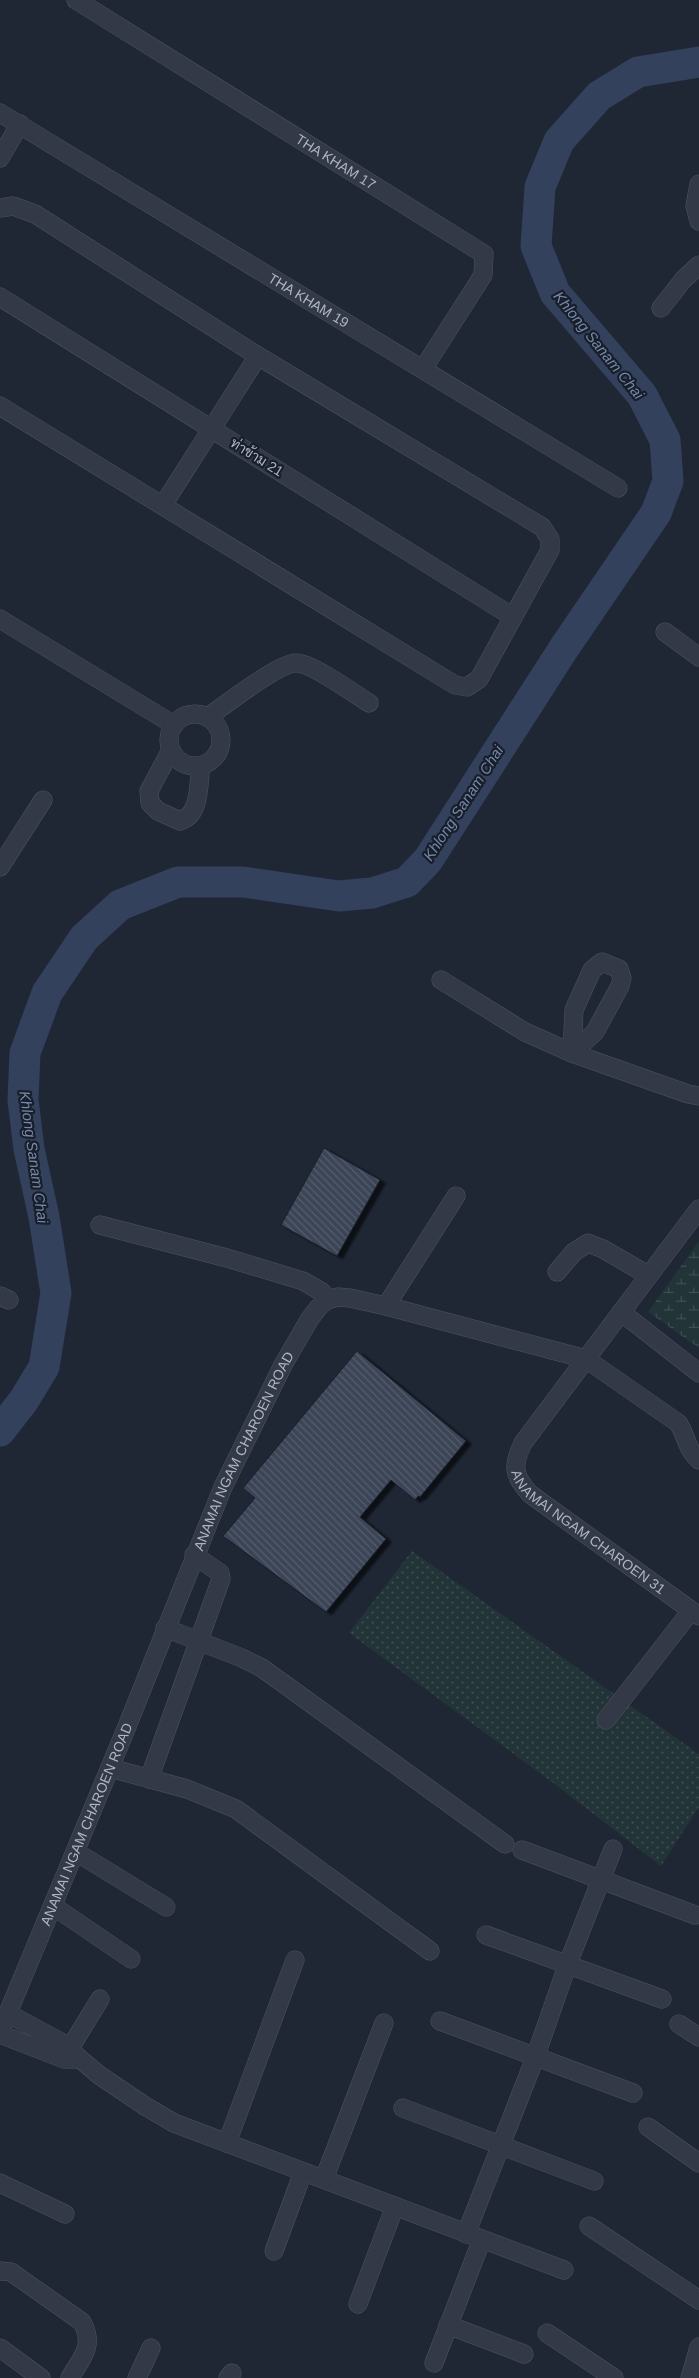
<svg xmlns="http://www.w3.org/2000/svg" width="699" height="2378" viewBox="0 0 699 2378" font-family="Helvetica,Sarabun,sans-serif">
	<defs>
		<pattern id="grass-dots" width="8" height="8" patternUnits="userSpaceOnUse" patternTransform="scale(1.25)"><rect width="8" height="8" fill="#223437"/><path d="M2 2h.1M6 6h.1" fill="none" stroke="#3f4f52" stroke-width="1.8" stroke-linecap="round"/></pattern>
		<pattern id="wetland-marsh" width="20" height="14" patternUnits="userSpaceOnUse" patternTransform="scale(1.25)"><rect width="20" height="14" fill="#223437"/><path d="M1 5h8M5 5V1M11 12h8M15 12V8" fill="none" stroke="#3f4f52"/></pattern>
		<pattern id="building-back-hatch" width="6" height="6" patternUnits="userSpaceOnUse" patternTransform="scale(1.25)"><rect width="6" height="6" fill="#3b4556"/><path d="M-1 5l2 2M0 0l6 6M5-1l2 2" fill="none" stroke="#555d6d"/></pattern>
		<filter id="shadow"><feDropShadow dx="5.5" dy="3" stdDeviation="1" flood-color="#0009"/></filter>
	</defs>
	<rect width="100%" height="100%" fill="#1f2735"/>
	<path fill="url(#grass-dots)" d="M412 1551 699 1754V1807L661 1866 556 1785 349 1633Z"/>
	<path fill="url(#wetland-marsh)" d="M699 1241V1348L648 1312Z"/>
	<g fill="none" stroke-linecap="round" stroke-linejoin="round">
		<path stroke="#33415d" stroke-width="31" d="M0 1431 24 1400 44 1367 56 1293 44 1217 29 1149 23 1100 25 1053 47 993 84 938 120 905 178 882H243L339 896 372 893 407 882 428 860 564 648 656 513 668 481 665 440 642 395 555 293 536 246 540 187 559 141 599 96 638 72 699 62"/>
	</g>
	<path fill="url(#building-back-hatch)" stroke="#1a202c" filter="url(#shadow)" d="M324 1148 380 1180 337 1256 281 1225Z
		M357 1351 466 1441 420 1497 418 1496 415 1500 391 1480 360 1517 386 1539 326 1612 223 1536 255 1498 243 1488Z"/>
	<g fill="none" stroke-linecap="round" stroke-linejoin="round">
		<defs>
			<g id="minor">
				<path id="s1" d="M76 0 484 254 483 275 423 369"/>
				<path id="s2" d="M0 113 618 488"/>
				<path d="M0 158 20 124"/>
				<path d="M699 184 695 206 699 221"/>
				<path d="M0 208 13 206 35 214 258 356 542 527 550 539V550L479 679 467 687 455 685 0 406"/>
				<path d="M0 297 513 617"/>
				<path d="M661 308 683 280 699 265"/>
				<path d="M163 505 258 356"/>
				<path d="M0 619 174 725"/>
				<path d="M665 632 699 657"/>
				<circle cx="195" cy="740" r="26"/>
				<path d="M208 717C223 706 279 663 296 663 310 662 355 694 369 703"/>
				<path d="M171 750 149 791 150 803 158 811 180 821C201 815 198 784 201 766"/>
				<path d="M0 867 43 800"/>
				<path d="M602 962 619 969 622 978 620 986 595 1032 572 1053 574 1010 592 970Z"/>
				<path d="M441 980 525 1032 572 1053 688 1094 699 1096"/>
				<path d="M100 1225 227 1258 303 1281 322 1292 327 1300"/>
				<path d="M557 1272 574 1252 588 1243 603 1249 648 1275"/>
				<path d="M0 1296 9 1300"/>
				<path d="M386 1306 456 1196"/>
				<path d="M621 1312 699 1373"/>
				<path id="s3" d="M699 1460C686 1449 687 1436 678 1423L586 1359 523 1443C512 1466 513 1475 530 1494L699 1616"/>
				<path d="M165 1628 242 1658 262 1668 505 1844"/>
				<path d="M606 1720 691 1611"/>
				<path d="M110 1768 187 1789 236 1809 430 1951"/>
				<path d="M149 1779 221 1579 220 1573 194 1555"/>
				<path d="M522 1850 695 1915"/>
				<path d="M76 1852 166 1907"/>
				<path d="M53 1906 131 1959"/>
				<path d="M486 1935 662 1999"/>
				<path d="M7 2013 59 2041 99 2075 145 2106 174 2123 564 2270"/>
				<path d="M440 2021 633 2093"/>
				<path d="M679 2024 699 2037"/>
				<path id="s4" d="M0 2032 126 1729 223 1487 283 1365 309 1320 318 1308 327 1300 338 1297 350 1298 386 1306 586 1359 699 1209"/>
				<path d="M0 2034 64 2059H80"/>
				<path d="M64 2058 100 1999"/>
				<path d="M403 2108 594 2181"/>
				<path d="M648 2127 699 2163"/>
				<path d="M227 2143 295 1960"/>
				<path d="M324 2179 384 2023"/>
				<path d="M0 2183 65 2214"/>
				<path d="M589 2226 699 2300"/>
				<path d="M466 2234 535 2058 567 1966 613 1849"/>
				<path d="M274 2251 303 2172"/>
				<path d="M0 2271 11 2272 82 2322C95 2346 82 2357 70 2378"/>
				<path d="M358 2304 395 2206"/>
				<path d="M448 2325 524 2354"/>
				<path d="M547 2333 614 2378"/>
				<path d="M0 2348 41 2378"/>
				<path d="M434 2363 482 2239"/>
				<path d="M137 2378 151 2348"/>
				<path d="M228 2378 232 2373"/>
				<path d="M690 2378 699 2347"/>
			</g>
		</defs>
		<use href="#minor" stroke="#4d5461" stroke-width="19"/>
		<use href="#minor" stroke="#333946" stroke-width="18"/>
	</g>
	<g text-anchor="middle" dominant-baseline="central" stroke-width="4.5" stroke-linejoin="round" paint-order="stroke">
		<g font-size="14" fill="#adb4c3" stroke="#181e2a">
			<text stroke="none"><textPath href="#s1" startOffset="306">THA KHAM 17</textPath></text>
			<text stroke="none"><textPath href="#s2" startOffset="361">THA KHAM 19</textPath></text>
			<text transform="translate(257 457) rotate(32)">ท่าข้าม 21</text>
			<text stroke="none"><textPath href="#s4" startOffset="630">ANAMAI NGAM CHAROEN ROAD</textPath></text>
			<text stroke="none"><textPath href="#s3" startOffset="385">ANAMAI NGAM CHAROEN 31</textPath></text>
			<text stroke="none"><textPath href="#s4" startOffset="225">ANAMAI NGAM CHAROEN ROAD</textPath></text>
		</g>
		<g font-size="15" font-style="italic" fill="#7588ab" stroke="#181e2a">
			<text transform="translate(599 345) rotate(51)">Khlong Sanam Chai</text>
			<text transform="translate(463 803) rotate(-57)">Khlong Sanam Chai</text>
			<text transform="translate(34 1157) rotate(82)">Khlong Sanam Chai</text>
		</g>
	</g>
</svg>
